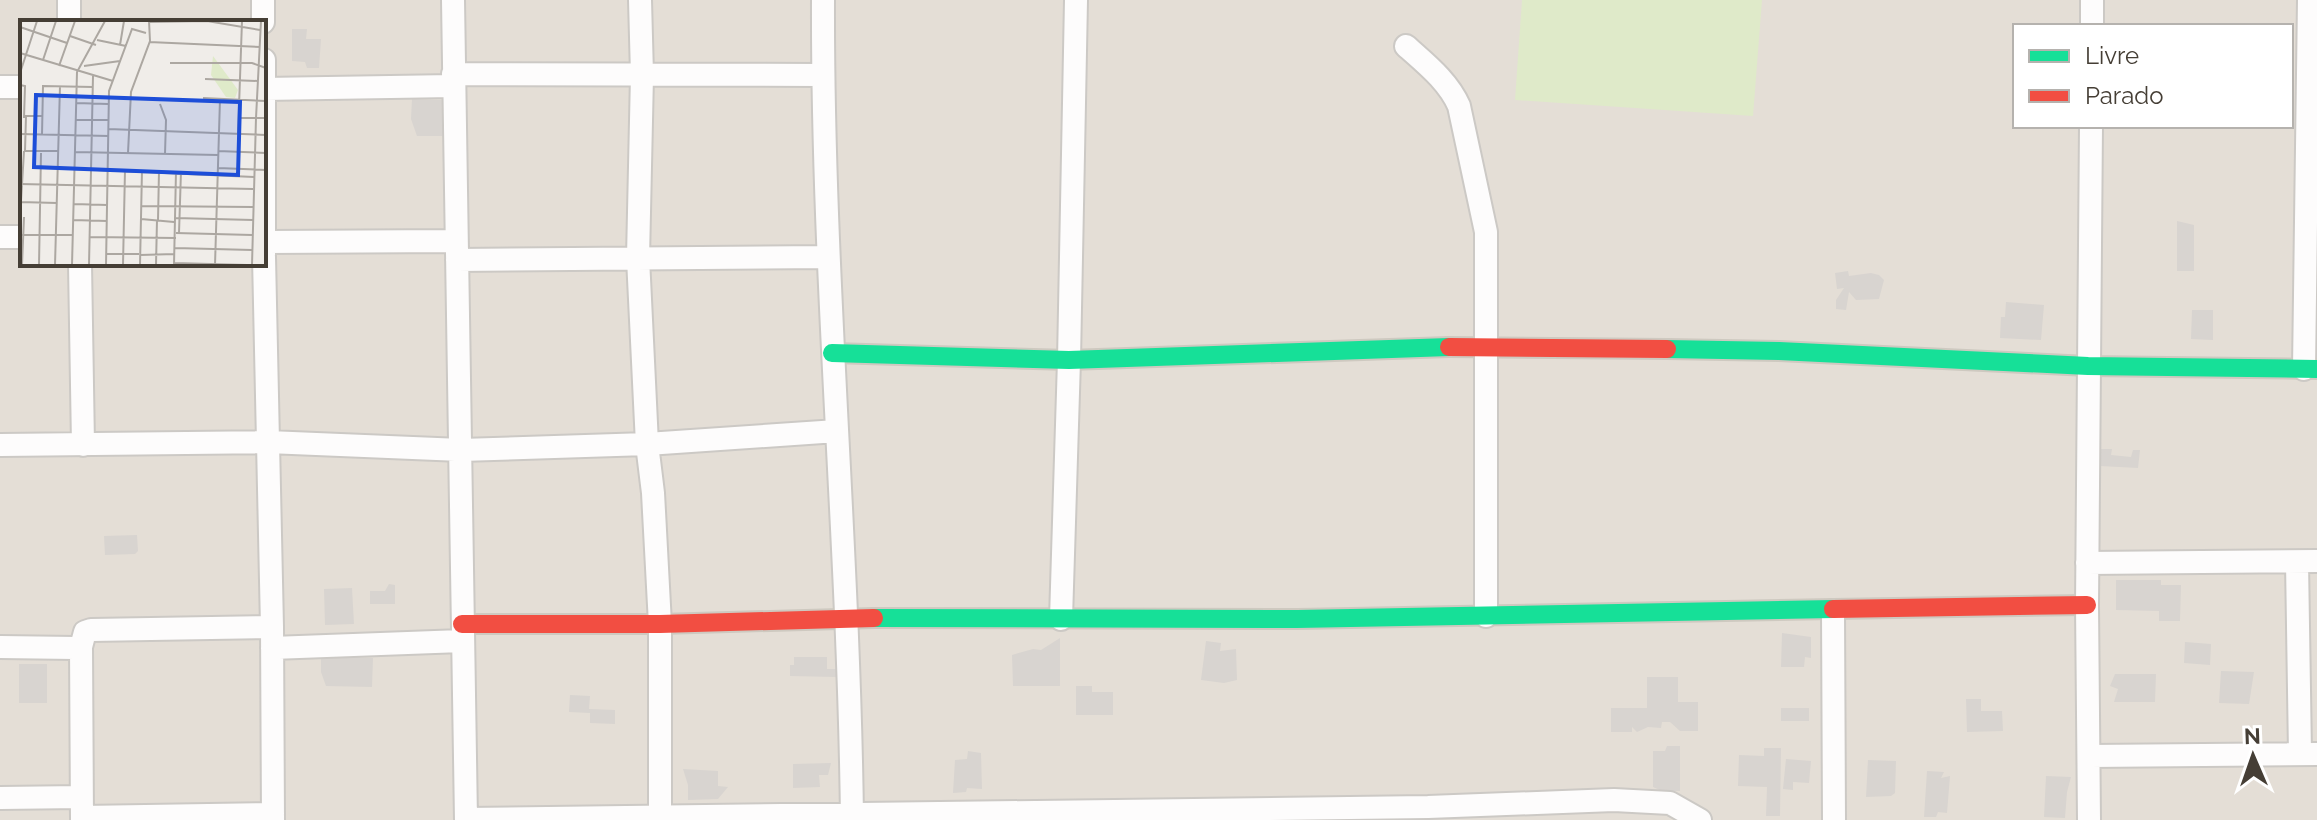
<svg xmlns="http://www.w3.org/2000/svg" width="2317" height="820" viewBox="0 0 2317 820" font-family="Raleway,sans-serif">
	<rect width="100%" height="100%" fill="#f0ede9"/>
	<path fill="#e4ded6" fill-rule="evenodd" d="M0 0H2317V820H0ZM22 22H264V264H22ZM2015 26H2291V126H2015Z"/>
	<path fill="#dfeac9" d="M1522 0H1762L1753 116 1515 100Z"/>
	<path fill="#d8d4d0" d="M292 29H307L306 39H321L319 68H307L305 62 292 61Z
		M412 99 444 100 443 136H417L411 119Z
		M2177 221 2194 225V271H2177Z
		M1848 271 1849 276 1871 273 1879 275 1884 280 1879 299 1856 300 1849 292 1846 310 1836 309V300L1844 288 1837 289 1835 273Z
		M2006 302 2044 305 2041 340 2000 338 2001 317H2005Z
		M2192 310H2213V340L2191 339Z
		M2101 449H2112L2111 455 2131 457 2133 450H2140L2138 468 2100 466Z
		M137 535 138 551 135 554 105 555 104 536Z
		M2116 580H2161V585H2181L2180 621H2159V611L2116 610Z
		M389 584 395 585V604H370V591H385Z
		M352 588 354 624 325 625 324 589Z
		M1782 633 1811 637V658L1805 657 1804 667H1781Z
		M1060 638V686H1013L1012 655 1033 649 1041 650Z
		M1206 641 1221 643 1220 651 1236 649 1237 680 1224 683 1201 680Z
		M2185 642 2211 644 2210 665 2184 663Z
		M321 657 373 658 372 687 326 686 321 672Z
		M794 657H827V669H836V677L790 676V665H794Z
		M19 664H47V703H19Z
		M2221 671 2254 672 2249 704 2219 703Z
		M2115 674H2156L2155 702H2114L2118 689 2110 686Z
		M1647 677H1678V702H1698V731H1680L1670 722H1662L1661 728 1648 727 1637 732 1632 727V732H1611V708H1647Z
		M1076 686H1092V692H1113V715H1076Z
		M570 695 590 696 589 709 615 710V724L590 723V713L569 712Z
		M1966 699H1981V711H2002L2003 731 1967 732Z
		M1781 708H1809V721H1781Z
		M1667 746H1680V791H1662L1653 787V751H1665Z
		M1764 748H1781L1780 816H1766L1767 787 1738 786 1739 755 1764 756Z
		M968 751 981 753 982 789 967 788 966 792 953 793 955 760 967 759Z
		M1786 759 1811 761 1809 783 1793 782V790L1783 789Z
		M1868 760 1896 761 1895 793 1891 796 1866 797Z
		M831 763 828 775H819L820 787 793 788V764Z
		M683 769 718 771V786L728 787 718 799 688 800V785Z
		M1927 771 1944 772 1941 778 1950 776 1947 813 1938 812 1936 817H1924Z
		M2046 776 2071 777 2067 792 2065 818 2044 817Z"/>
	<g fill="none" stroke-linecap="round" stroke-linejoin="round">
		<defs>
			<path id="street" d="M69 0V22
				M263 0V22
				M453 0 466 820
				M640 0 642 75 638 258 647 444 653 493 660 624V820
				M823 0C822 274 849 546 852 820
				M2092 26V0
				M1406 46C1426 64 1448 81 1459 106L1486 232V616
				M264 60V254
				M453 74 822 75
				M0 87H22
				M264 89 453 86
				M0 237H22
				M265 242 456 241
				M264 257 272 627 273 820
				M457 260 827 257
				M80 264 83 445
				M2304 369 2309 0
				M0 445 268 442 461 450 647 444 837 431
				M2297 562 2300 754
				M2087 563 2317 561
				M1833 611 1834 820
				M1061 619 1069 360 1076 0
				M0 647 75 648 81 647 85 632 91 630 272 627
				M81 647 82 820
				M272 648 462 641
				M2090 756 2317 754
				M0 798 81 797
				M82 817 273 814
				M466 819 1428 807 1614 800 1670 803 1700 820
				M2089 820 2087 605 2091 126"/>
			<path id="fast" d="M1667 349 1779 351 2088 366 2317 369
				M832 353 1069 360 1449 347
				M874 618 1297 619 1833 609"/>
			<path id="jam" d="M1449 347 1667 349
				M1833 609 2087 605
				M462 624H660L874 618"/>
		</defs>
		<use href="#street" stroke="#ccc9c5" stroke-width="26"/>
		<use href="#fast" stroke="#cec9c0" stroke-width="22"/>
		<use href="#jam" stroke="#cec9c0" stroke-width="22"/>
		<use href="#street" stroke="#fdfcfc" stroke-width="22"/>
		<use href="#fast" stroke="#16e098" stroke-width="18"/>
		<use href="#jam" stroke="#f24e42" stroke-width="18"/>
	</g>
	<g transform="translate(20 20)">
		<rect width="246" height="246" fill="#f0ede9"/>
		<path d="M193 36 218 70 215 78 206 77 191 55Z" fill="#dfeac9"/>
		<path fill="none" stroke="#aca7a1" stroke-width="2" d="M129 2 187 1 240 10M0 7 47 23M50 16 76 25M77 20 106 26M129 22 240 27M100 25 104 1M0 33 93 61M23 40 36 1M150 43H232L246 48M39 46 55 1M64 46 100 41M0 53 17 1M185 59 238 61M0 65 5 66 4 98M183 78 246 81M56 83 88 84M140 84 146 100 145 134M219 98H236L241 1M56 100H88M88 109 246 115M0 114 89 116M22 115 23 66 73 67M218 115 222 1M4 131H38M5 131 6 96H23M198 131 246 133M55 132 198 135M108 133 111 72 130 21 129 1M198 148 246 150M55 149 234 157M0 164 233 169M0 182 37 183M54 184 87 185M121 186 233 187M0 198 4 131M155 198 233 200M121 199 154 202M53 200 87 201M138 200 139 151M156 213 232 215M159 213 161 151M0 215H53M70 217 156 218M155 228 232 230M86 234H119M120 235 155 234M154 243 227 245M2 245 4 197M19 245 21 133M35 245 40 66M52 245 57 52 85 1M69 245 73 56M86 245 89 71 112 9 126 13M103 245 105 150M120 245 122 150M136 245 137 200M154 245 156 151M195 245 200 79M232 245 236 98H246"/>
		<path fill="#1d4ed8" fill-opacity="0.15" stroke="#1d4ed8" stroke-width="4" d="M16 75 220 82 218 155 14 147Z"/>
		<rect width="246" height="246" fill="none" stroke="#453e35" stroke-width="4"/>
	</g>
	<rect x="2013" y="24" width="280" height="104" fill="#ffffff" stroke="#b5b2ae" stroke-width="2"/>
	<rect x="2029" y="50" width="40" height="12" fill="#16e098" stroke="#b5b2ae" stroke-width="2"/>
	<text x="2085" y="64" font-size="24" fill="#453e35">Livre</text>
	<rect x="2029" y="90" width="40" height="12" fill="#f24e42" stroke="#b5b2ae" stroke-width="2"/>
	<text x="2085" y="104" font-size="24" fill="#453e35">Parado</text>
	<g transform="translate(2253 756) rotate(358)" stroke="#ffffff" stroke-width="6" paint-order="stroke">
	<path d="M0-6L14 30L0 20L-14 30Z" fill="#453e35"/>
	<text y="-12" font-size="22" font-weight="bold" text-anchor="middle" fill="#453e35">N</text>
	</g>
</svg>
